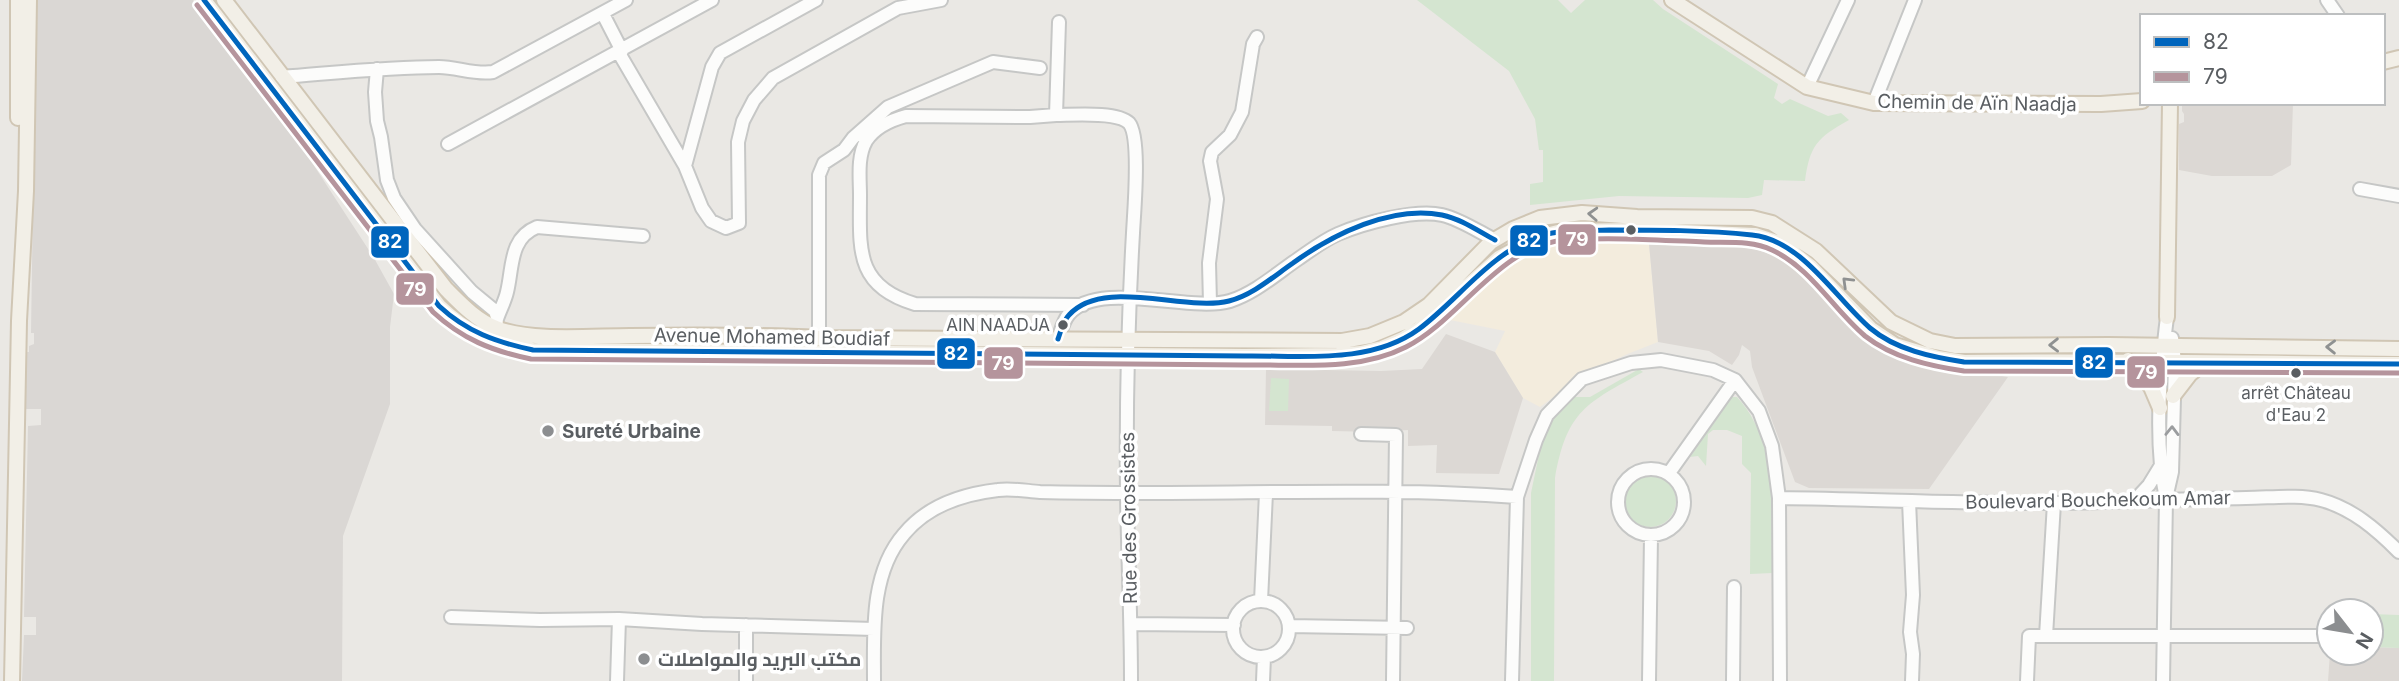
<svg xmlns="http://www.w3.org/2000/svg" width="2399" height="681" viewBox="0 0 2399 681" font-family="Inter,Cairo,sans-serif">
	<rect width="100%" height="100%" fill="#eae8e4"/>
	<path fill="#f3ecdd" d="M1648 233 1658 342 1625 355 1585 374 1540 407 1523 398 1495 352 1505 331 1445 319 1524 248 1548 239 1574 235Z"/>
	<path fill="#dad7d4" d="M36 0H193L274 104 374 258 394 294 390 327V404L343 536 342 681H22L24 635H36V617H24L28 426 41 425V409H25L26 352H29V346L34 344V333H31Z"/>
	<path fill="#dcd8d4" d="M2182 103H2293L2291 165 2272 176H2212L2179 170V124L2184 122V114L2182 111Z
		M1648 233 1745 246 1776 256 1793 266 1857 331 1889 352 1903 359 1929 367 1961 369 2008 377 1929 489 1809 488 1795 482 1752 367 1750 351 1742 345 1739 355 1732 365 1709 351 1658 342Z
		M1446 334 1495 352 1523 398 1499 474 1436 473 1437 445 1408 446V430L1377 432 1332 431V426L1265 425 1266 369 1381 371 1422 369Z
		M2371 647 2399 648V681H2328L2330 653H2371Z"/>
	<path fill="#d4e5d0" d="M1417 0H1558L1571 13 1585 0H1653L1663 9 1778 84 1774 98 1782 104 1790 99 1828 116 1841 113 1849 120C1817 138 1810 145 1805 181L1764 180 1762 195 1748 198 1619 196 1530 205V184L1543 182V150H1539L1535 119 1509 71Z
		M1639 369 1643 372C1587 403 1567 410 1555 478L1554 681H1531V493L1542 440 1553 416 1571 397H1590Z
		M1271 378 1289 379 1288 411H1269Z
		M1732 397H1737C1780 444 1773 515 1772 573L1750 574 1751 473 1742 464V436L1727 430H1713L1708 434 1706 466 1698 456 1690 457Z
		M1624 501a26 26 0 1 1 52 0a26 26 0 1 1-52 0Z
		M2371 614 2399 615V648L2371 647Z"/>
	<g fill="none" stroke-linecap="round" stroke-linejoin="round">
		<defs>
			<path id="minor" d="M2327 0 2338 16
				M603 14 622 51
				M1059 22 1056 115C1072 115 1117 111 1129 123 1141 137 1134 212 1133 233 1128 320 1126 408 1127 494 1128 557 1131 619 1131 681
				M619 53 685 166 702 208 711 221 726 228 739 223 738 142 743 121 754 100 773 78 898 8 941 0
				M377 69 375 92 377 121 381 137 387 180 394 198 415 229 472 292 495 311 497 317 496 334
				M282 77C334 73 387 67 439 67 457 67 475 75 493 72L626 0
				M1807 87 1848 0
				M1874 103 1915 0
				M1056 115 1030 117 906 116C891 120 875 127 866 141 857 157 860 178 860 195 860 248 854 286 915 304L1083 305
				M448 144 712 0
				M685 166 712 67 720 53 816 0
				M2360 189 2399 196
				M1210 303 1209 263 1217 199 1210 161 1212 152 1230 135 1242 112 1253 44 1257 37
				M497 319C500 310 505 301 507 292 513 268 509 238 537 227L643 236
				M819 338V175L824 163 844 150 853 138 888 107 993 62 1040 68
				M1058 339C1061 331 1063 321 1069 314 1099 279 1190 313 1230 301 1255 293 1276 274 1298 259 1311 250 1324 240 1338 234 1364 223 1415 209 1442 215 1460 219 1479 232 1495 240
				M1361 434 1396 435 1393 681
				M1618 502a33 33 0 1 1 66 0a33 33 0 1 1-66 0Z
				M1669 473 1735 380
				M2167 494 2172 472 2175 361 2172 338
				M1779 498C1871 499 1963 504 2055 503 2119 502 2182 499 2246 498 2270 498 2298 494 2321 500 2352 508 2377 530 2399 552
				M2136 499 2149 485 2160 467
				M1909 501 1913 595 1910 632 1913 654 1912 681
				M1261 601 1266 493
				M1233 629a28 28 0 1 1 56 0a28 28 0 1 1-56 0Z
				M451 617 540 620 619 619 702 624 874 629
				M1131 624 1234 625
				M1289 626 1407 628
				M2046 636 2054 503
				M617 681 619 619
				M746 681V625
				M874 681C874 632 870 573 904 534 927 506 963 494 998 490 1011 488 1026 491 1040 492 1077 493 1114 493 1151 493 1273 493 1395 488 1517 497
				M1263 681 1264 657
				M1512 681 1517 497 1536 440 1547 415 1582 379 1631 363 1661 360 1713 370 1735 380 1759 411 1772 446 1779 498 1780 681
				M1649 681 1651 536
				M1733 681 1734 587
				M2027 681 2029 636H2320
				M2163 681 2166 499C2154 442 2160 374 2167 317"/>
			<path id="major" d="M204 0 439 306C470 336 492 342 533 350L1244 356 1337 355 1361 353 1382 348 1403 339 1419 329 1499 258 1538 237 1562 231 1639 230 1755 235 1776 242 1792 252 1811 267 1871 329 1895 345 1938 358 1964 362C2109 360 2254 363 2399 364
				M224 0 446 289C461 304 476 320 496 328 531 342 592 336 630 336 693 335 756 335 819 338L1342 341 1370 336 1404 322 1429 305 1491 242 1513 229 1540 218 1582 213 1637 217 1752 218 1772 223 1816 251 1891 322 1930 341 1955 346 2109 345 2399 349
				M1672 0 1807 87 1874 103 2101 104 2142 101
				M2383 62 2399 58
				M18 118V0
				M2167 317 2170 103
				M2128 360 2151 387 2160 408
				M2173 396 2190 374 2204 363
				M12 681 19 321 26 191 29 0"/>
		</defs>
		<use href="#minor" stroke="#c6c7c6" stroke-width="16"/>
		<use href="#major" stroke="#d0c6b4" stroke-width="18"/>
		<use href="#minor" stroke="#fcfcfb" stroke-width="12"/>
		<use href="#major" stroke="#f2efe7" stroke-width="14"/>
		<defs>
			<path id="bus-1" d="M204 0 439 306C467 332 496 342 533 350L1244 356C1301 355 1370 365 1419 329 1459 299 1491 252 1540 236 1563 229 1586 231 1609 230 1656 230 1705 230 1752 235 1802 240 1836 299 1870 328 1896 350 1932 357 1964 362L2399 364
				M1058 339C1061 331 1063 321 1069 315 1103 277 1184 312 1229 301 1253 295 1274 276 1293 263 1333 234 1392 205 1442 215 1461 219 1478 231 1495 240"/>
			<path id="bus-2" d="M197 5 433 312C462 339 492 351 531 359L1244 365C1297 364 1357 372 1406 347 1460 320 1500 244 1566 240 1612 237 1658 240 1704 242 1727 243 1751 240 1772 250 1811 268 1833 309 1865 336 1893 358 1930 366 1964 371L2399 373"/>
		</defs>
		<use href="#bus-1" stroke="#fff" stroke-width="10"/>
		<use href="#bus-2" stroke="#fff" stroke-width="10"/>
		<use href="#bus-1" stroke="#0065bd" stroke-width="5"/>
		<use href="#bus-2" stroke="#b5949c" stroke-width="5"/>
	</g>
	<defs><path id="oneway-chevron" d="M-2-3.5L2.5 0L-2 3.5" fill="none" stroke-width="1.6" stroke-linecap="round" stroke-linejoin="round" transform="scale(1.75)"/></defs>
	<g stroke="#8f9191">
		<use href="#oneway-chevron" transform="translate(1593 214) rotate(-177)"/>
		<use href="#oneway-chevron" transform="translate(1847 282) rotate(-136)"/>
		<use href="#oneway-chevron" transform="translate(2054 345) rotate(179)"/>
		<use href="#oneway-chevron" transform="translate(2331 347) rotate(-179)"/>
	</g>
	<use stroke="#9b9d9f" href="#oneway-chevron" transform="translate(2172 431) rotate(-89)"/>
	<g fill="#5a5e62" stroke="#fff" stroke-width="2.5">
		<circle cx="1631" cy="230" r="6"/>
		<circle cx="1063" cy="325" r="6"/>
		<circle cx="2296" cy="373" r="6"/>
	</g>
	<g fill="#8c8e90" stroke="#fff" stroke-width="2.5">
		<circle cx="548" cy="431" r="7"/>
		<circle cx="644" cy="659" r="7"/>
	</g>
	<g text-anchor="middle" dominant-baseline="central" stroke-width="7" stroke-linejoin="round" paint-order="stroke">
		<g font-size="17" fill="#5a5e62" stroke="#fff" text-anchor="end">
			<text x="1050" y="325">AIN NAADJA</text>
			<text x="2296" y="393" text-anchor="middle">arrêt Château<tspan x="2296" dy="22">d'Eau 2</tspan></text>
		</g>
		<g font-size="19" fill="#5a5e62" stroke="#fff">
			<text transform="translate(1977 103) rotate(1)">Chemin de Aïn Naadja</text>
			<text transform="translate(772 337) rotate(1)">Avenue Mohamed Boudiaf</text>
			<text transform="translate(2098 500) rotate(-1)">Boulevard Bouchekoum Amar</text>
			<text transform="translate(1129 518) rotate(-91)">Rue des Grossistes</text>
		</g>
		<g font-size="19" font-weight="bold" fill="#5a5e62" stroke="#fff" text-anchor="start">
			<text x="562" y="431">Sureté Urbaine</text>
			<text x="658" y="659">مكتب البريد والمواصلات</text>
		</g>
	</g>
	<g stroke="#fff" stroke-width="2.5">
		<rect x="1557" y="223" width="40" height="33" rx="7" fill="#b5949c"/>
		<rect x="1509" y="224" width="40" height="33" rx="7" fill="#0065bd"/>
		<rect x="370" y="225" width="40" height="34" rx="7" fill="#0065bd"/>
		<rect x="395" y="272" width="40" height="34" rx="7" fill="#b5949c"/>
		<rect x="936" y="337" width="40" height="33" rx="7" fill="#0065bd"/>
		<rect x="2074" y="346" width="40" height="33" rx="7" fill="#0065bd"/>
		<rect x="983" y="346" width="41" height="34" rx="7" fill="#b5949c"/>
		<rect x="2126" y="355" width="40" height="34" rx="7" fill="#b5949c"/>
	</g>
	<g font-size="19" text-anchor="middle" font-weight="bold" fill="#fff">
		<text x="1577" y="246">79</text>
		<text x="1529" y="247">82</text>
		<text x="390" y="248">82</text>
		<text x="415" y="296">79</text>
		<text x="956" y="360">82</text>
		<text x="2094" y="369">82</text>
		<text x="1003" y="370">79</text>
		<text x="2146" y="379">79</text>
	</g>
	<rect x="2140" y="14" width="245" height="91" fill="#ffffff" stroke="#bdbfc0" stroke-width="2"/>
	<rect x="2154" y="37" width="35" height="10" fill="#0065bd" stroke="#bdbfc0" stroke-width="2"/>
	<text x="2203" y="49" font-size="21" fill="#5a5e62">82</text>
	<rect x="2154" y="72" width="35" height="10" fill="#b5949c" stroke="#bdbfc0" stroke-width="2"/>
	<text x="2203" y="84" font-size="21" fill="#5a5e62">79</text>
	<g transform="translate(2350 632) rotate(121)"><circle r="33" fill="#ffffff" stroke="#bdbfc0" stroke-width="2"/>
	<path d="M0-5L12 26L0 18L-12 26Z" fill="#8c8e90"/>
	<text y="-10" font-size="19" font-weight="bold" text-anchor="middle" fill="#5a5e62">N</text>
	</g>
</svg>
